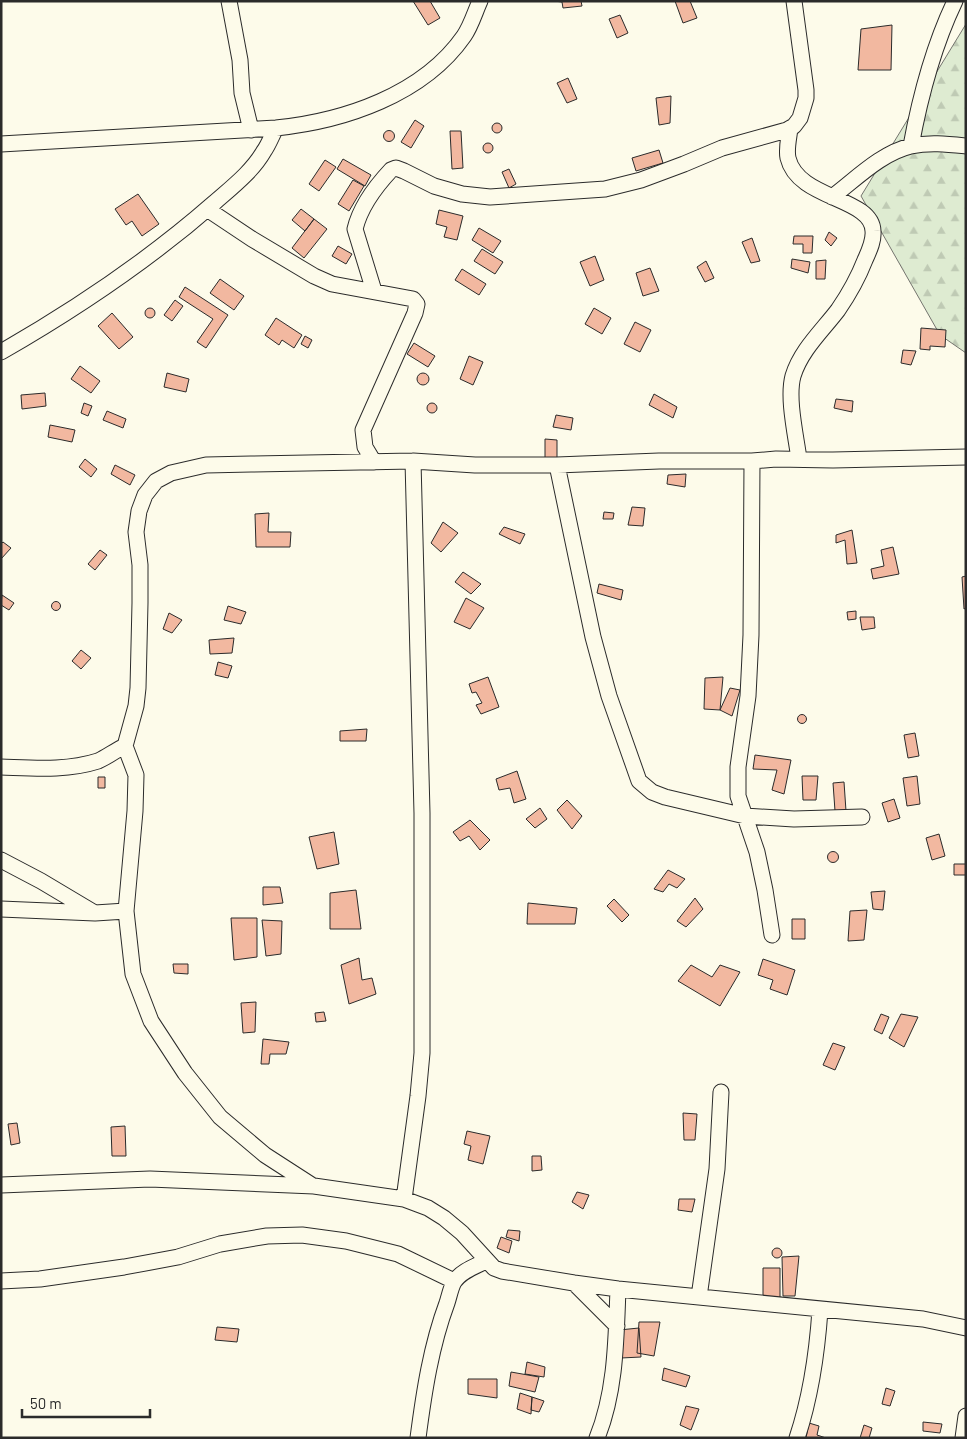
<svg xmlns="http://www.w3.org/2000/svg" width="967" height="1439" viewBox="0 0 967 1439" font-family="Barlow,sans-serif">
	<defs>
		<pattern id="forest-firs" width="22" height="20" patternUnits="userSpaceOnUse" patternTransform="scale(1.25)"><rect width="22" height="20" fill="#deebd1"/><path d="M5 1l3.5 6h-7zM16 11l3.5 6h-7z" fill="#bfcab4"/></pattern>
	</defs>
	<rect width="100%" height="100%" fill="#fdfbea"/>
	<path fill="url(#forest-firs)" stroke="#74746e" d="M966 24V353L940 335 861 196Z"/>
	<path fill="#f2b8a0" stroke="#2b2b2b" d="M413 1H430L440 18 428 25Z
		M554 1H581L582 6 563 8 562 2Z
		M675 1H690L697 18 683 23Z
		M620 15 628 33 617 38 609 19Z
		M892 25 891 70H858L861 29Z
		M568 78 577 99 567 103 557 83Z
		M671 96 670 123 659 125 656 98Z
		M415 120 424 126 411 148 401 142Z
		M492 128a5 5 0 1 1 10 0a5 5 0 1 1-10 0Z
		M383.5 136a5.5 5.5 0 1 1 11 0a5.5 5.5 0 1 1-11 0Z
		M450 131H461L463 168 452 169Z
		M483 148a5 5 0 1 1 10 0a5 5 0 1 1-10 0Z
		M659 150 663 163 636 171 632 158Z
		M343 159 371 175 365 186 337 169Z
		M325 160 336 167 319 191 309 184Z
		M509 169 516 184 509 188 502 172Z
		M353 180 364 186 349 211 338 204Z
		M138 194 159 224 142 236 132 221 126 225 115 209Z
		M301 209 314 219 305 231 292 220Z
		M439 210 463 216 457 240 444 237 447 227 436 224Z
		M314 219 327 229 304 258 292 248Z
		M479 228 501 241 493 253 472 240Z
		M829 232 837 238 831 246 825 240Z
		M794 236H813L812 253H803V244H793Z
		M752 238 760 261 751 263 742 242Z
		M338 246 352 254 346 264 332 256Z
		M482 249 503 262 495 274 474 261Z
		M595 256 604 280 590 286 580 262Z
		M792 259 810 262 808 273 791 268Z
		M826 260 825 279H816V261Z
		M706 261 714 278 705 282 697 267Z
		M650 268 659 291 643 296 636 273Z
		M462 269 486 284 479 295 455 280Z
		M220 279 244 296 234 310 210 293Z
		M185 287 228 315 206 348 197 342 213 319 179 297Z
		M175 300 183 306 172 321 164 315Z
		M594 308 611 318 602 334 585 324Z
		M145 313a5 5 0 1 1 10 0a5 5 0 1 1-10 0Z
		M112 313 133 337 119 349 98 326Z
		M276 318 302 335 294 348 282 340 279 345 265 335Z
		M635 322 651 330 640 352 624 344Z
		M921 328 946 330 945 347 930 346V350L920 349Z
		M305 336 312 340 308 348 301 344Z
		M414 343 435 356 428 367 407 354Z
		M903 350 916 351 911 365 901 363Z
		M469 356 483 362 473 385 460 379Z
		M80 366 100 381 91 393 71 379Z
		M417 379a6 6 0 1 1 12 0a6 6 0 1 1-12 0Z
		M167 373 189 379 186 392 164 387Z
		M45 393 46 406 22 409 21 395Z
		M654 394 677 407 673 418 649 405Z
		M836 399 853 401 852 412 834 408Z
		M427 408a5 5 0 1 1 10 0a5 5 0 1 1-10 0Z
		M84 403 92 406 88 416 81 413Z
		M107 411 126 419 123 428 103 420Z
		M556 415 573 418 571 430 553 427Z
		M50 425 75 430 72 442 48 437Z
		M545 439 557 440V460L545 459Z
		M85 459 97 469 91 477 79 467Z
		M115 465 135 475 130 485 111 474Z
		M686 474 685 487 667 484 668 475Z
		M632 507 645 508 643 526 628 525Z
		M604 512 614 513 613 519H603Z
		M269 513 268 532H291L290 547H256L255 514Z
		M443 522 458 533 441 552 431 543Z
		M504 527 525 534 520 544 499 534Z
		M852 530 857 563 847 564 845 540 836 543V535Z
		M3 542 11 548 1 559V544Z
		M893 547 899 574 873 579 871 569 884 566 881 550Z
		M100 550 107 555 95 570 88 564Z
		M463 572 481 584 471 594 455 582Z
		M966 576V608L964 609 962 577Z
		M599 584 623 590 621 600 597 593Z
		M2 595 14 603 9 610 1 605Z
		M466 598 484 608 470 629 454 622Z
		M51.5 606a4.5 4.5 0 1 1 9 0a4.5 4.5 0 1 1-9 0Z
		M228 606 246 612 241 624 224 620Z
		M856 611V619L848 620 847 612Z
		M169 613 182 620 172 633 163 629Z
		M860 617H874L875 628 862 630Z
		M234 638 232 653 210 654 209 640Z
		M81 650 91 658 81 669 72 661Z
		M218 662 232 666 228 678 215 675Z
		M488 677 499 707 481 714 476 705 482 703 476 692 472 693 469 684Z
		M723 677 720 710 704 709 705 678Z
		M730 688 740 690 732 716 720 710Z
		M797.5 719a4.5 4.5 0 1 1 9 0a4.5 4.5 0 1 1-9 0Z
		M367 729 366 741H340V731Z
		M915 733 919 756 908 758 904 735Z
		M755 755 791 760 784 794 772 790 777 770 753 769Z
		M517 771 526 799 514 803 510 788 499 790 496 779Z
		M802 776H818L816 800H803Z
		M917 776 920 804 907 806 903 778Z
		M98 777H105V788H98Z
		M844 782 846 811H835L833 783Z
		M894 799 900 818 888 822 882 803Z
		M567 800 582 816 572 829 557 810Z
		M540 808 547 819 535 828 526 819Z
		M470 820 490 840 480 850 469 836 460 841 453 832Z
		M334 832 339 864 317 869 309 837Z
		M939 834 945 856 932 860 926 838Z
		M827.5 857a5.5 5.5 0 1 1 11 0a5.5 5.5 0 1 1-11 0Z
		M954 864H966V875H954Z
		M668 870 685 879 677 888 669 884 663 892 654 889Z
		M263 887H280L283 903 263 905Z
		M356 890 361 929H330V893Z
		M885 891 883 910 873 909 871 892Z
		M695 898 703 909 686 927 677 921Z
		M614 899 629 915 622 922 607 906Z
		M528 903 577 908 575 924H527Z
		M867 910 864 940 848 941 850 911Z
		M231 918H257V957L234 960Z
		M792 919H805V939H792Z
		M262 920 282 921 281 954 266 956Z
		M359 958 362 980 372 978 376 994 349 1004 341 965Z
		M763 959 795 970 787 995 770 989 773 980 758 975Z
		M173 964H188V974L174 973Z
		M691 965 712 977 720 965 740 972 720 1006 678 981Z
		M256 1002 255 1032 243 1033 241 1003Z
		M324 1012 326 1021 316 1022 315 1013Z
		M881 1014 889 1017 882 1034 874 1030Z
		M901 1014 918 1017 904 1047 889 1038Z
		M263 1039 289 1042 286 1054H270L269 1064H261Z
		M833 1043 845 1047 835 1070 823 1065Z
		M683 1113 697 1114 695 1140H684Z
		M17 1123 20 1143 11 1145 8 1124Z
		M125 1126 126 1156H112L111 1127Z
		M467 1131 490 1136 483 1164 468 1160 471 1146 464 1144Z
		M532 1156H541L542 1170 532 1171Z
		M577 1192 589 1195 583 1209 572 1202Z
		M679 1199H695L692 1212 678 1210Z
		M508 1230 520 1231 519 1241 506 1237Z
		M501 1237 512 1241 509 1253 497 1248Z
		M772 1253a5 5 0 1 1 10 0a5 5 0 1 1-10 0Z
		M799 1256 795 1296H783L782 1257Z
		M763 1268H780V1300H763Z
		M639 1322H660L654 1356 637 1353Z
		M217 1327 239 1329 237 1342 215 1340Z
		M639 1328 641 1357 621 1358 619 1330Z
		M527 1362 545 1367 544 1377 525 1374Z
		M664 1368 690 1376 686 1387 662 1380Z
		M511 1372 539 1377 535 1392 509 1386Z
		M468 1379H497V1398L468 1394Z
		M886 1388 895 1391 890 1406 882 1404Z
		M520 1393 532 1397 531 1414 517 1409Z
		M532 1397 544 1401 539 1412 531 1410Z
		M686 1406 699 1409 691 1430 680 1425Z
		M923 1422 942 1424 940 1433 923 1431Z
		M809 1423 819 1426 817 1435 826 1438H806Z
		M864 1425 872 1428 869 1438H860Z"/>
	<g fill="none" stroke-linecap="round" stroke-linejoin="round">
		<defs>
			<path id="minor" d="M229 1 240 60 242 93 251 130
				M790 128C789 138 786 149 788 158 798 200 872 197 873 231 874 241 869 251 865 260 858 278 849 294 838 310 822 331 801 350 793 376 787 398 796 436 799 459
				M1 144 276 128C344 121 423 95 464 36 471 26 475 12 480 1
				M911 146C920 97 933 47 955 1
				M832 197C856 179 881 153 911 146 929 142 947 144 966 146
				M207 209 252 239 314 276 332 284 413 299 417 304 415 313 363 430 365 447 374 462
				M374 291 355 229C360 208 376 186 391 170L396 168 404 171 434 186 462 194 490 197 605 189 641 180 684 164 722 148 787 130 794 126 800 118 806 98V90L794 1
				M1 352C76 309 149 260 214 203 231 188 252 172 264 151 269 144 272 135 276 128
				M752 461 751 635 748 696 738 767V796L757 852 765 890 772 935
				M557 465 593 637 609 696 639 781 652 792 665 797 745 816 794 819 862 817
				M125 746 136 775 135 811 126 911 133 974 151 1021 185 1073 220 1117 265 1155 313 1186
				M1 767C33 768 67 771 98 761 107 757 116 750 125 746L136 706 138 688 140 603V565L136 532 139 511 145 495 156 481 171 473 206 465 251 464 413 461 475 465H557L659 461H752L776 459 833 460 966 457
				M1 860 41 881 93 912
				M1 909 95 913 126 911
				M1 1185 150 1179 314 1186 404 1199 428 1208 444 1218 462 1233 494 1268 502 1271 574 1283 618 1289 923 1319 966 1328
				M404 1199 418 1096 422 1053V813L413 461
				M1 1281 40 1279 124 1267 178 1257 220 1244 267 1236 302 1235 346 1241 398 1254 454 1281
				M574 1283 617 1326
				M699 1297 717 1169 721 1092
				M418 1438C424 1392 431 1346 447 1303 449 1297 451 1287 454 1282 461 1271 476 1266 486 1261
				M597 1438C616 1391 616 1339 618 1289
				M797 1438C811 1396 817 1354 820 1310
				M963 1438 966 1416"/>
		</defs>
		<use href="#minor" stroke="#2b2b2b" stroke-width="17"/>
		<use href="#minor" stroke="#fdfbea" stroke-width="15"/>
	</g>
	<rect width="967" height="1439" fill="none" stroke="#2b2b2b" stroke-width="5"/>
	<path d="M22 1409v8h128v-8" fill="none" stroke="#2b2b2b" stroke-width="2.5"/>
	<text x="30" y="1409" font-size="15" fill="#2b2b2b" stroke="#fdfbea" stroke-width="4" paint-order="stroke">50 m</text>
</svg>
